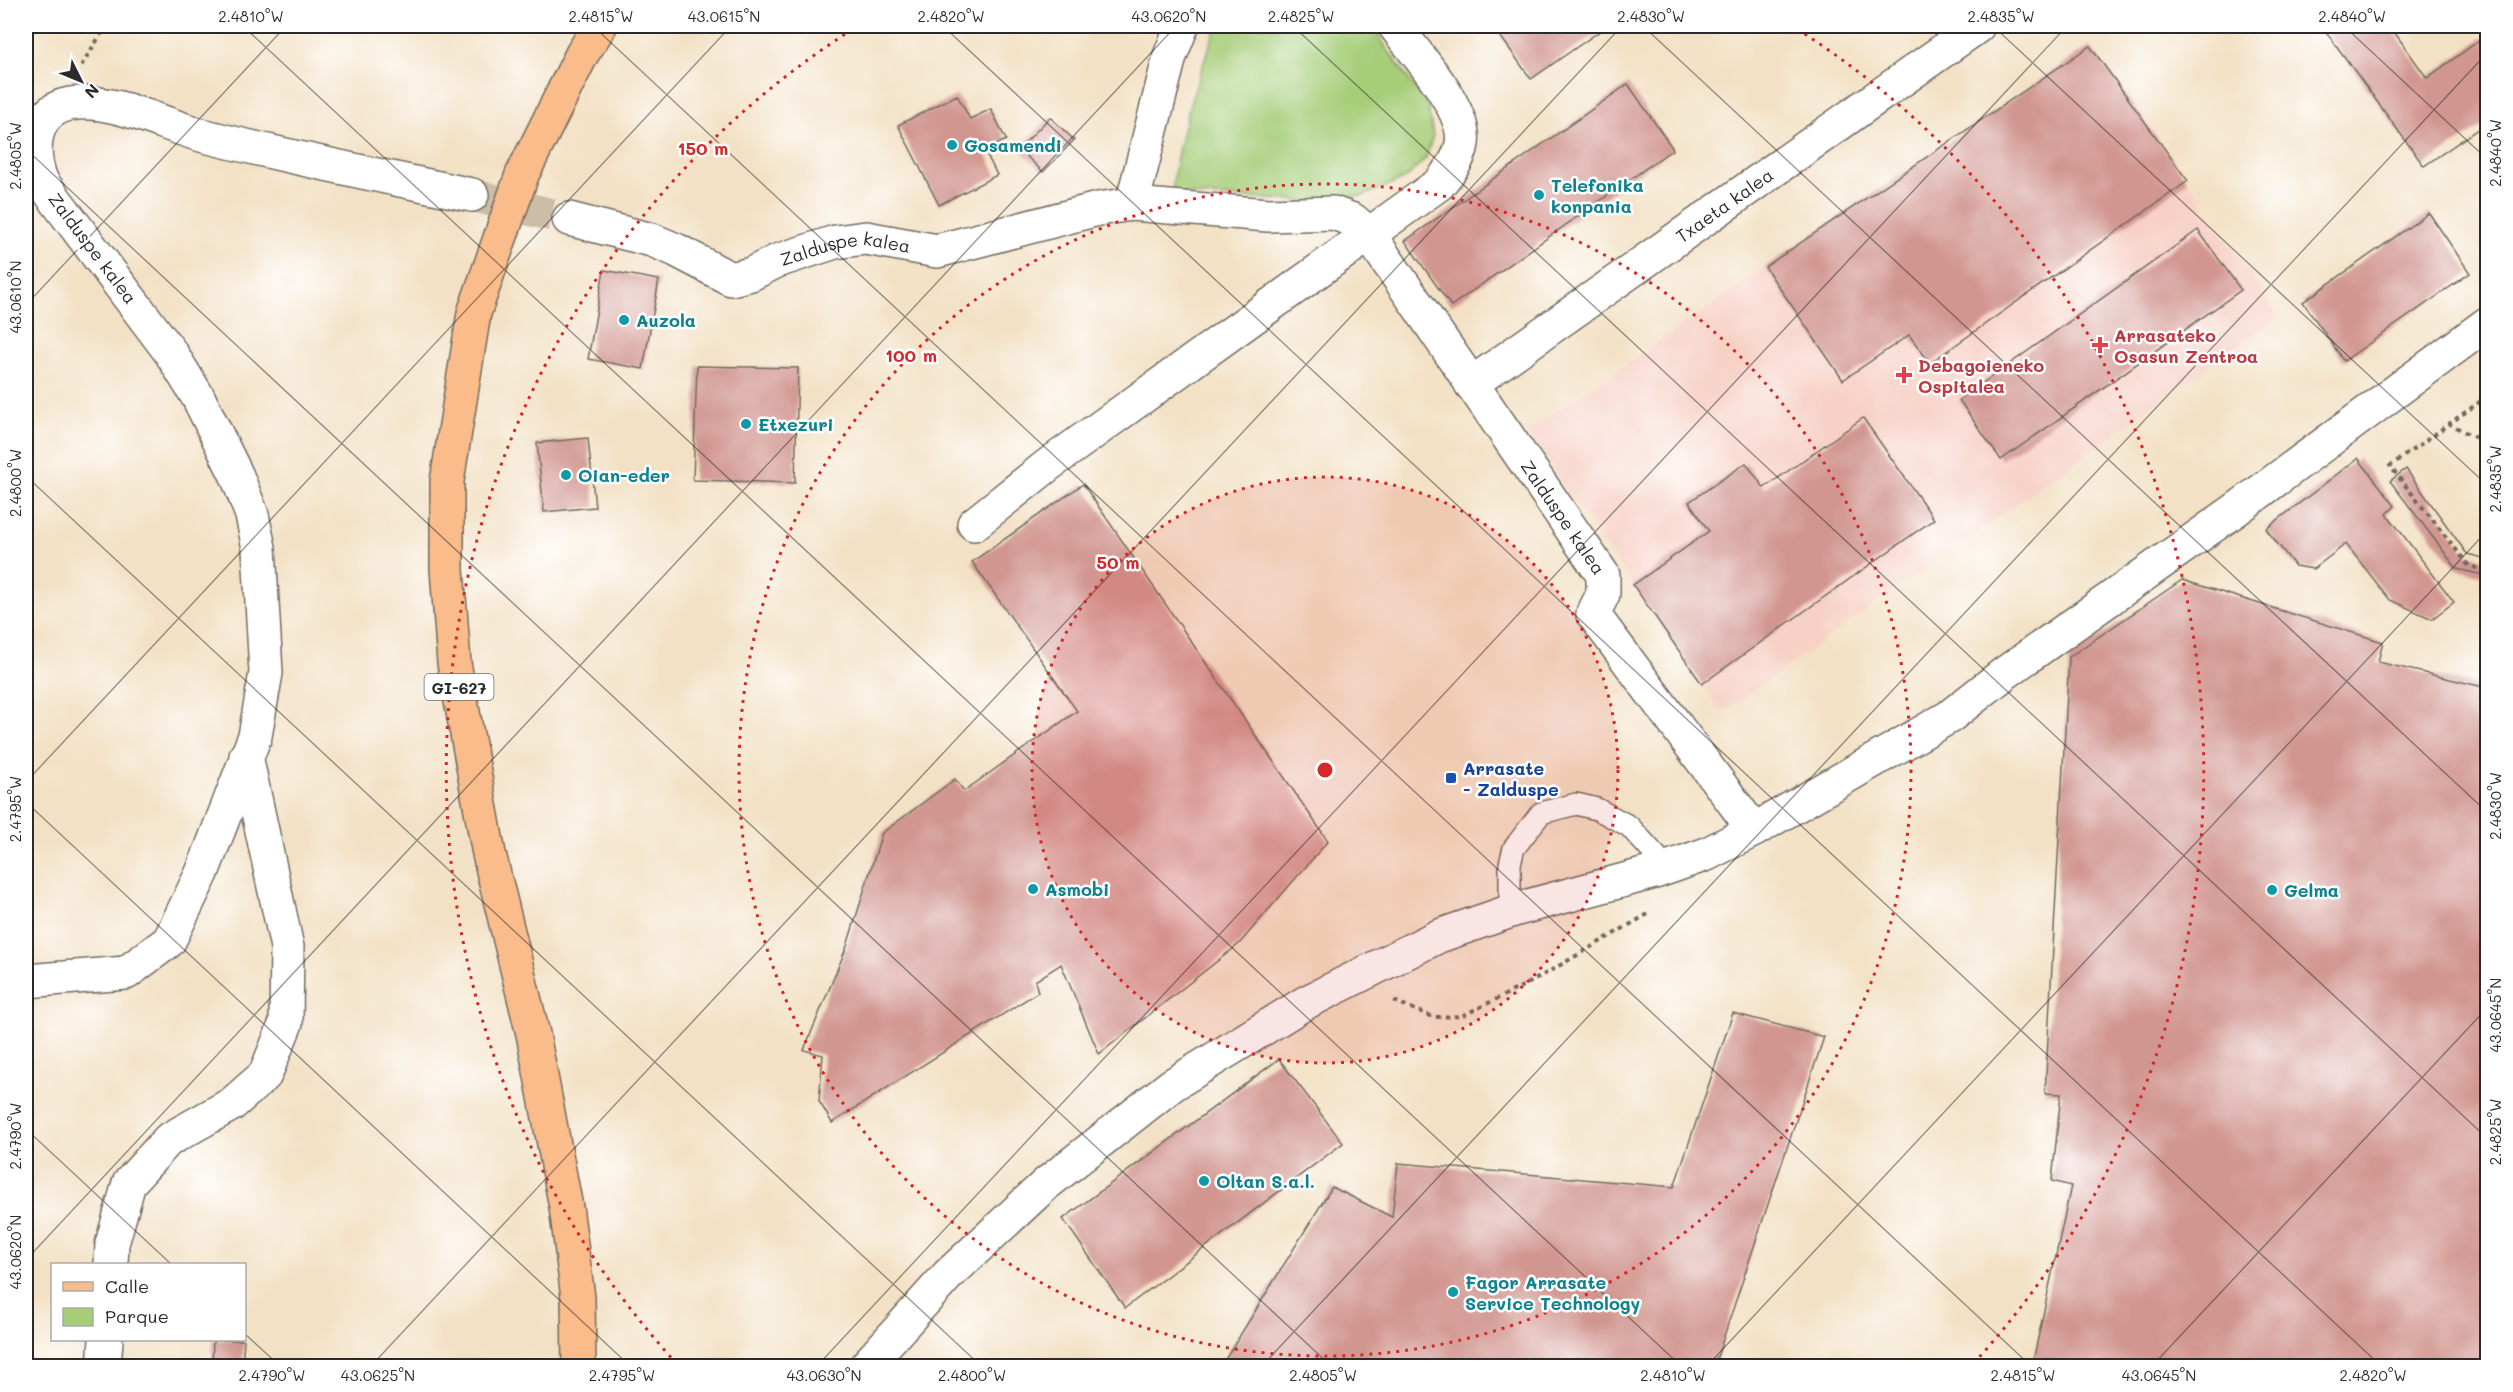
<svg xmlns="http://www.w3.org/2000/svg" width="2513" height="1392" viewBox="0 0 2513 1392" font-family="Mali,sans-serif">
	<rect width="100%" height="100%" fill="#fff"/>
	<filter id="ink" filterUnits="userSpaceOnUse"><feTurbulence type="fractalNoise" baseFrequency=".0167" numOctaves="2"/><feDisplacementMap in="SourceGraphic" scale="12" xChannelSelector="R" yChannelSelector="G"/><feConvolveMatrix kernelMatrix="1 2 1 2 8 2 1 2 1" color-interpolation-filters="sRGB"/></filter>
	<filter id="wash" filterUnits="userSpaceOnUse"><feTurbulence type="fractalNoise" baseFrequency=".008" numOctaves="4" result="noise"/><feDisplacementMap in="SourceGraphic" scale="24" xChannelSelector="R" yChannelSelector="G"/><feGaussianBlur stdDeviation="1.35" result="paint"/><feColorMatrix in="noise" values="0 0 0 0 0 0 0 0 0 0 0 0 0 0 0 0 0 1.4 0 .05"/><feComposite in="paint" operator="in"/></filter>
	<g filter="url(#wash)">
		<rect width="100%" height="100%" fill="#f3e1c5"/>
		<path fill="#f7d1c6" d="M2090 46 2188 181 2278 317 1722 713 1527 432Z"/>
		<path fill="#a6ce79" stroke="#687c52" stroke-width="1.5" d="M1217 26H1374L1385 46 1428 106 1433 135 1426 158 1406 178 1365 195 1322 202 1172 194C1177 136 1197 80 1217 26Z"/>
		<g id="blocks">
			<path fill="#d29690" d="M1493 26H1607L1531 79Z
				M2322 26H2390L2427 78 2488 34V122L2424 166Z
				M2090 46 2188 181 1930 363 1909 335 1843 380 1765 267Z
				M1628 84 1673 149 1451 306 1405 241Z
				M957 95 970 119 991 109 1006 140 985 151 997 175 939 205 898 125Z
				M1050 117 1074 140 1043 172 1019 149Z
				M2429 213 2470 273 2344 361 2303 302Z
				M2198 230 2241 290 2001 460 1959 400Z
				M604 270 659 280 643 369 588 359Z
				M697 366 798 368 795 483 693 480Z
				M1863 418 1934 519 1702 684 1633 585 1709 531 1689 502 1746 463 1764 488Z
				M588 438 595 507 544 512 537 443Z
				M2358 458 2395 506 2387 514 2454 602 2432 619 2390 600 2346 544 2313 569 2295 566 2266 529Z
				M2406 469 2467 554 2488 559V576L2457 569 2390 481Z
				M1083 484 1328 841 1239 944 1099 1054 1061 964 1035 981 1038 992 832 1123 819 1101 823 1055 804 1050 847 946 882 833 955 779 964 791 1077 711 972 562Z
				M2182 580 2383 642 2378 662 2488 688V1366H2032L2071 1186 2052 1181 2061 1094 2045 1093 2069 657Z
				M1733 1013 1824 1037 1714 1366H1221L1332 1187 1392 1217 1398 1163 1674 1187Z
				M1279 1059 1343 1143 1125 1308 1063 1219Z
				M213 1340H244L242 1366H212Z"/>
		</g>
	</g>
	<g filter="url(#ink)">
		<use href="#blocks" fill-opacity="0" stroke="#716b61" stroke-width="1.5"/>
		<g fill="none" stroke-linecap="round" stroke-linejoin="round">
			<path stroke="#cbbda6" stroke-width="33" stroke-dasharray="33 16" stroke-linecap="butt" d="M472 195 569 219"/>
			<defs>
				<path id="lane" d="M1510 911V864L1514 848 1541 813 1576 804 1597 809 1629 826 1667 868"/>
				<g id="street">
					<path d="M1132 204 1170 56 1182 26"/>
					<path id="s1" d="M569 219 652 240 676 250 731 279 751 274 777 261 835 242 866 238 937 251 1098 209 1132 204 1268 215 1333 213 1353 220 1368 233 1603 575V594L1593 614 1754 830"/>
					<path id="s2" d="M1471 384 1978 26"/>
					<path d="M974 524 1048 465 1439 184C1449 171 1459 161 1462 144 1468 110 1415 53 1395 26"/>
					<path d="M26 981 126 973 169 941 202 873 255 736 266 673 259 548 252 515 237 476 198 397 171 353 42 182C30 153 31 111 70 104 112 97 161 124 201 135 291 158 382 176 472 195"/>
					<path d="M111 1264 112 1244 129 1183 168 1140 232 1104 265 1075 286 1023 287 947 246 756"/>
					<path d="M104 1366 106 1340"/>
					<path d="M866 1366 948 1275 1046 1184 1172 1085 1305 1003 1439 936 1517 909 1658 871 1707 854 1754 830 1949 717 2005 673 2234 511 2488 323"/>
				</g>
				<path id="primary" d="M579 1366 578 1297 566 1207 533 1034 489 854 454 663 447 569V481L474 313 522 175 582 54 600 26"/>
			</defs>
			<use href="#lane" stroke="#716b61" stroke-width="24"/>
			<use href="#street" stroke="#716b61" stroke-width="36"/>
			<use href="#primary" stroke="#716b61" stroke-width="36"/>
			<path stroke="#716b61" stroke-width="4" stroke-dasharray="4.5 4.5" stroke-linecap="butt" d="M81 66 106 26
				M2488 396 2390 466 2469 566 2488 571
				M2448 423 2488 444
				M1394 1001 1433 1017 1462 1016 1531 982 1648 914"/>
			<use href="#lane" stroke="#fff" stroke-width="21"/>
			<use href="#street" stroke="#fff" stroke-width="33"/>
			<use href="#primary" stroke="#f9bc8a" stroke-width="33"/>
		</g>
	</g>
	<path fill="none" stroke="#2b2b2b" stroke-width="1.5" stroke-opacity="0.45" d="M243 26 1681 1366M593 26 2031 1366M943 26 2381 1366M1293 26 2488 1139M1643 26 2488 813M1993 26 2488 486M2344 26 2488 160M26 149 1331 1366M26 305 286 26M26 476 981 1366M26 782 731 26M26 802 630 1366M26 1129 171 1264M26 1260 1176 26M244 1333 280 1366M371 1366 1622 26M817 1366 2067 26M1262 1366 2488 52M1707 1366 2488 530M2152 1366 2488 1007"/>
	<circle cx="1325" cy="770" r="293" fill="#d62828" fill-opacity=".12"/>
	<g fill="none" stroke="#d62828" stroke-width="3" stroke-dasharray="3 6">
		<circle cx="1325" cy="770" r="293"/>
		<circle cx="1325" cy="770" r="586"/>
		<path d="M677 1364A879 879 0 0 1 853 29M1797 29A879 879 0 0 1 1973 1364"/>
	</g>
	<g fill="#0f9aa8" stroke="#fff" stroke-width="2">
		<circle cx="952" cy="145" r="6"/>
		<circle cx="1539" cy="195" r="6"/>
		<circle cx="624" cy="320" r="6"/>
		<circle cx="746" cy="424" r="6"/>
		<circle cx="566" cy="475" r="6"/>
		<circle cx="1033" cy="889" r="6"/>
		<circle cx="2272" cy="890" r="6"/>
		<circle cx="1204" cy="1181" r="6"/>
		<circle cx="1453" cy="1292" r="6"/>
	</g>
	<g fill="#e0444e" stroke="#fff" stroke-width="2">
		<path d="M2097 336h6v6h6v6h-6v6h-6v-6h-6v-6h6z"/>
		<path d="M1901 366h6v6h6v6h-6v6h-6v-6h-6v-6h6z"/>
	</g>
	<rect fill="#1a4fb4" stroke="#fff" stroke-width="2" x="1445" y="772" width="12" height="12" rx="3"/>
	<g text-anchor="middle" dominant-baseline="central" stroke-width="5" stroke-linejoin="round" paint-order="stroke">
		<rect fill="#fff" stroke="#6b6b6b" stroke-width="1.5" x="424.5" y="674" width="69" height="26" rx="4.5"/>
		<g font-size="16" font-weight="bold" fill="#2b2b2b">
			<text x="459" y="687">GI-627</text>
		</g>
		<g font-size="18" font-weight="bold" fill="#0d838f" stroke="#fff" text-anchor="start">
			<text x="964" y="145">Gosamendi</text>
			<text x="1551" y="185">Telefonika<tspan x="1551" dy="21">konpania</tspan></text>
			<text x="636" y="320">Auzola</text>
			<text x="758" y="424">Etxezuri</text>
			<text x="578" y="475">Oian-eder</text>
			<text x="1045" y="889">Asmobi</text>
			<text x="2284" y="890">Gelma</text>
			<text x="1216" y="1181">Oltan S.a.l.</text>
			<text x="1465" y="1282">Fagor Arrasate<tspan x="1465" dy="21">Service Technology</tspan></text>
		</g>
		<g font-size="18" fill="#2b2b2b" stroke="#fff">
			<text stroke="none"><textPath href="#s2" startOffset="310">Txaeta kalea</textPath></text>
			<text transform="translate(93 248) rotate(53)">Zalduspe kalea</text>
			<text stroke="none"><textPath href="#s1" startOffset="294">Zalduspe kalea</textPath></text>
			<text stroke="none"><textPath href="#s1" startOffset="1176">Zalduspe kalea</textPath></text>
		</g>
		<g font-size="18" font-weight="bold" fill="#be3a42" stroke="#fff" text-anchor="start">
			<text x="2114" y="335">Arrasateko<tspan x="2114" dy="21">Osasun Zentroa</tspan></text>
			<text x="1918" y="365">Debagoieneko<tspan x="1918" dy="21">Ospitalea</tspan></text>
		</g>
		<g font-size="18" font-weight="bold" fill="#164399" stroke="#fff" text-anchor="start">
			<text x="1463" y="768">Arrasate<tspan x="1463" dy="21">- Zalduspe</tspan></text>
		</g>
	</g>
	<circle cx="1325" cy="770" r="9" fill="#d62828" stroke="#fff" stroke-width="3"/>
	<g font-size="18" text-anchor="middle" font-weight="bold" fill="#d62828" stroke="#fff" stroke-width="5" stroke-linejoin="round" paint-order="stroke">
		<text x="703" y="155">150 m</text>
		<text x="911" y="362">100 m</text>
		<text x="1118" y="569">50 m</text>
	</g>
	<rect width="2513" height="1392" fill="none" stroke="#fff" stroke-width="66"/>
	<rect x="51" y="1263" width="195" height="78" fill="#ffffff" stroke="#aaaaaa" stroke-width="1.5"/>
	<rect x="63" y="1282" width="30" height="9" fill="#f9bc8a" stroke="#aaaaaa" stroke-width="1.5"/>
	<text x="105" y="1293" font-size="18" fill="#2b2b2b">Calle</text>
	<rect x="63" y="1308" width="30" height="18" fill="#a6ce79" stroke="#aaaaaa" stroke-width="1.5"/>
	<text x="105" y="1323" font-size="18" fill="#2b2b2b">Parque</text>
	<g transform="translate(81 81) rotate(133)" stroke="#ffffff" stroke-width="4.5" paint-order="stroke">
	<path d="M0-4.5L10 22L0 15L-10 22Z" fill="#2b2b2b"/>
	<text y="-9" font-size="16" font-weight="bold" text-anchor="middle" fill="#2b2b2b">N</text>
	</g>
	<rect x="33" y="33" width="2447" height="1326" fill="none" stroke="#2b2b2b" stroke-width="2"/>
	<g font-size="15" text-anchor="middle" fill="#2b2b2b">
		<text x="251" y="22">2.4810°W</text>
		<text x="601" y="22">2.4815°W</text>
		<text x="724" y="22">43.0615°N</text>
		<text x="951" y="22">2.4820°W</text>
		<text x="1169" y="22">43.0620°N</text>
		<text x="1301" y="22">2.4825°W</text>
		<text x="1651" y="22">2.4830°W</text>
		<text x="2001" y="22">2.4835°W</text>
		<text x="2352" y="22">2.4840°W</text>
		<text transform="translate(2496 153) rotate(-90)" y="5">2.4840°W</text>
		<text transform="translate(16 156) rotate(-90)" y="5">2.4805°W</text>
		<text transform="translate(16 297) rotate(-90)" y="5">43.0610°N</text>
		<text transform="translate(2496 479) rotate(-90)" y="5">2.4835°W</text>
		<text transform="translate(16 483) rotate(-90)" y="5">2.4800°W</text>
		<text transform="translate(2496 806) rotate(-90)" y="5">2.4830°W</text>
		<text transform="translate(16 809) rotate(-90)" y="5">2.4795°W</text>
		<text transform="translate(2496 1015) rotate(-90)" y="5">43.0645°N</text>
		<text transform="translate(2496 1132) rotate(-90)" y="5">2.4825°W</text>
		<text transform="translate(16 1136) rotate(-90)" y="5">2.4790°W</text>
		<text transform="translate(16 1252) rotate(-90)" y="5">43.0620°N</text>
		<text x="272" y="1381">2.4790°W</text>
		<text x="378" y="1381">43.0625°N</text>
		<text x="622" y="1381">2.4795°W</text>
		<text x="824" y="1381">43.0630°N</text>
		<text x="972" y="1381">2.4800°W</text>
		<text x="1323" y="1381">2.4805°W</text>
		<text x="1673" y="1381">2.4810°W</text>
		<text x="2023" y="1381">2.4815°W</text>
		<text x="2159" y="1381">43.0645°N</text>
		<text x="2373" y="1381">2.4820°W</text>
	</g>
</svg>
